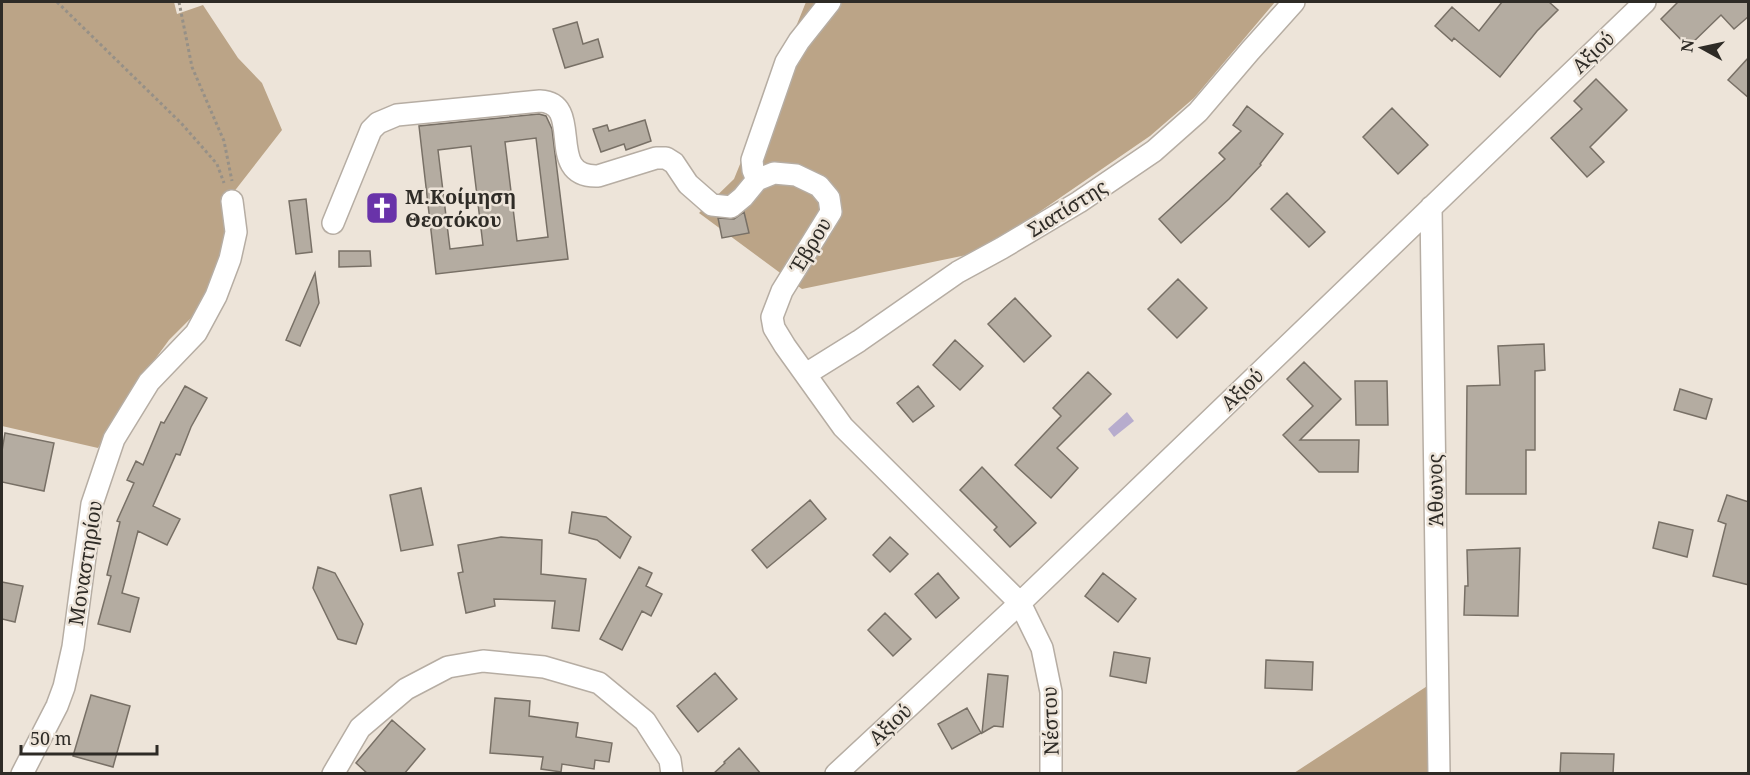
<svg xmlns="http://www.w3.org/2000/svg" width="1750" height="775" viewBox="0 0 1750 775" font-family="'Noto Serif',serif">
	<rect width="100%" height="100%" fill="#ede4d9"/>
	<path fill="#bba487" d="M2 2H174L177 14 203 5 238 58 262 83 282 130 226 202V259L196 313 169 340 134 388 98 448 2 426Z
		M806 2H1275L1194 98 1150 136 981 252 802 289 699 213 734 179Z
		M1438 679 1439 773H1294Z"/>
	<path fill="#b7accd" d="M1127 412 1134 421 1114 437 1108 429Z"/>
	<path fill="#b4aca1" stroke="#787066" stroke-width="1.5" fill-rule="evenodd" d="M1502 2H1549L1558 10 1537 31 1500 77 1454 38 1452 41 1435 26 1452 7 1479 31Z
		M1678 2H1749V16L1734 29 1721 15 1688 47 1661 19Z
		M577 22 583 44 598 39 603 57 565 68 553 29Z
		M1749 57V98L1728 80Z
		M1596 79 1627 110 1590 147 1604 162 1587 177 1551 138 1582 109 1574 101Z
		M1247 106 1283 134 1260 164 1261 165 1229 199 1181 243 1159 219 1225 159 1219 153 1241 131 1233 125Z
		M1392 108 1428 145 1398 174 1363 137Z
		M539 114 546 116 552 129 568 259 436 274 419 126ZM536 138 548 237 517 241 505 142ZM471 146 483 245 450 249 438 150Z
		M645 120 651 141 626 150 624 144 601 152 593 129 607 125 609 131Z
		M1287 193 1325 232 1309 247 1271 209Z
		M306 199 312 252 296 254 289 201Z
		M744 212 749 233 722 238 718 218 734 219Z
		M339 251H370L371 266 339 267Z
		M315 273 319 303 300 346 286 340Z
		M1178 279 1207 308 1177 338 1148 309Z
		M1015 298 1051 336 1024 362 988 324Z
		M955 340 983 366 960 390 933 365Z
		M1544 344 1545 370 1535 371V450H1526V494H1466L1467 386 1500 385 1498 346Z
		M1304 362 1341 399 1300 440H1359L1358 472H1319L1283 435 1313 406 1287 379Z
		M1088 372 1111 394 1057 448 1078 468 1051 498 1015 465 1061 416 1053 408Z
		M1355 381H1387L1388 425H1356Z
		M185 386 207 398 191 427 180 455 176 454 153 506 180 519 167 545 138 531 122 593 139 598 130 632 98 624 111 576 107 575 120 522 117 521 134 483 127 480 136 461 143 465 161 422 164 423Z
		M918 386 934 406 913 422 897 403Z
		M1680 389 1712 399 1706 419 1674 410Z
		M5 433 54 443 44 491 2 482V451Z
		M982 467 1036 523 1010 547 994 530 997 527 960 490Z
		M421 488 433 545 401 551 390 495Z
		M1727 495 1749 502V585L1713 576 1726 524 1718 521Z
		M810 500 826 519 767 568 752 550Z
		M572 512 606 517 631 537 620 558 597 540 569 533Z
		M1659 522 1693 530 1687 557 1653 548Z
		M501 537 542 540 541 574 586 579 579 631 552 628 555 601 494 599 495 606 466 613 458 573 463 572 458 545Z
		M890 537 908 554 890 572 873 555Z
		M1520 548 1518 616 1464 615 1465 586H1468L1467 550Z
		M318 567 335 573 363 624 356 644 338 639 313 588Z
		M639 567 652 573 646 586 662 594 651 616 642 611 622 650 600 639Z
		M938 573 959 598 936 618 915 594Z
		M1103 573 1136 599 1118 622 1085 596Z
		M2 582 23 586 15 622 2 619Z
		M885 613 911 639 893 656 868 630Z
		M1114 652 1150 658 1146 683 1110 676Z
		M1266 660 1313 662 1312 690 1265 688Z
		M715 673 737 699 698 732 677 706Z
		M988 674 1008 676 1003 727 994 726 982 733Z
		M91 695 130 706 113 767 73 756Z
		M495 698 530 701 529 716 578 723 576 737 612 743 609 762 595 760 594 769 562 764 561 772 541 769 543 757 490 753Z
		M967 708 981 733 952 749 938 724Z
		M392 720 425 749 404 774H368L356 763Z
		M739 748 761 774H713L725 763 724 762Z
		M1561 753 1614 754 1613 774H1560Z"/>
	<g fill="none" stroke-linecap="round" stroke-linejoin="round">
		<defs>
			<path id="street" d="M757 180 753 170 752 160 786 62 799 41 830 2
				M1431 207 1439 774
				M333 223 371 130 378 123 397 115 540 101C586 103 543 178 598 176L656 158H666L674 163 688 184 712 205 731 207 743 197 757 180 774 173 796 175 819 186 829 198 831 212 782 291 772 317 774 328 785 346 843 427 1020 603 1042 648 1051 692V774
				M806 374 859 341 958 272 1002 248 1079 202 1154 151 1198 112 1250 51 1294 2
				M22 774 57 706 64 687 73 647 92 504 114 439 149 382 196 333 216 296 230 259 236 232 232 201
				M333 774 360 728 406 689 448 667 483 661 544 667 599 683 645 721 670 760 672 774
				M836 774 1020 603 1645 2"/>
		</defs>
		<use href="#street" stroke="#b6ada3" stroke-width="24"/>
		<path stroke="#969087" stroke-width="3" stroke-dasharray="3 3" stroke-linecap="butt" d="M57 2 181 123 217 164 224 183
			M179 2 192 67 224 141 232 181"/>
		<use href="#street" stroke="#fff" stroke-width="21"/>
	</g>
	<defs>
		<symbol id="church-square" viewBox="-11 -11 22 22"><rect x="-9" y="-9" width="18" height="18" rx="4" fill="#6933a9" stroke="#ede4d9"/><path d="M-1.2-6h2.4v3.5h3.3v2.4h-3.3V6h-2.4V-.1h-3.3v-2.4h3.3Z" fill="#fff"/></symbol>
	</defs>
	<g fill-rule="evenodd">
		<use href="#church-square" x="363" y="189" width="38" height="38"/>
	</g>
	<g text-anchor="middle" dominant-baseline="central" stroke-width="5" stroke-linejoin="round" paint-order="stroke">
		<g font-size="20" fill="#2e2b26" stroke="#ede4d9">
			<text transform="translate(1593 52) rotate(-44)">Αξιού</text>
			<text transform="translate(1067 208) rotate(-32)">Σιατίστης</text>
			<text transform="translate(810 245) rotate(-59)">Έβρου</text>
			<text transform="translate(1242 389) rotate(-44)">Αξιού</text>
			<text transform="translate(1435 490) rotate(-91)">Άθωνος</text>
			<text transform="translate(85 563) rotate(-81)">Μοναστηρίου</text>
			<text transform="translate(1050 721) rotate(-92)">Νέστου</text>
			<text transform="translate(890 724) rotate(-43)">Αξιού</text>
		</g>
		<g font-size="20" font-weight="bold" fill="#2e2b26" stroke="#ede4d9" text-anchor="start">
			<text x="405" y="196">Μ.Κοίμηση<tspan x="405" dy="23">Θεοτόκου</tspan></text>
		</g>
	</g>
	<rect width="1750" height="775" fill="none" stroke="#2e2b26" stroke-width="6"/>
	<g transform="translate(1702 48) rotate(278)" stroke="#ede4d9" stroke-width="4.5" paint-order="stroke">
	<path d="M0-4.5L10 22L0 15L-10 22Z" fill="#2e2b26"/>
	<text y="-9" font-size="16" font-weight="bold" text-anchor="middle" fill="#2e2b26">N</text>
	</g>
	<path d="M21 745v9h136v-9" fill="none" stroke="#2e2b26" stroke-width="3"/>
	<text x="30" y="745" font-size="18" fill="#2e2b26" stroke="#ede4d9" stroke-width="4.5" paint-order="stroke">50 m</text>
</svg>
